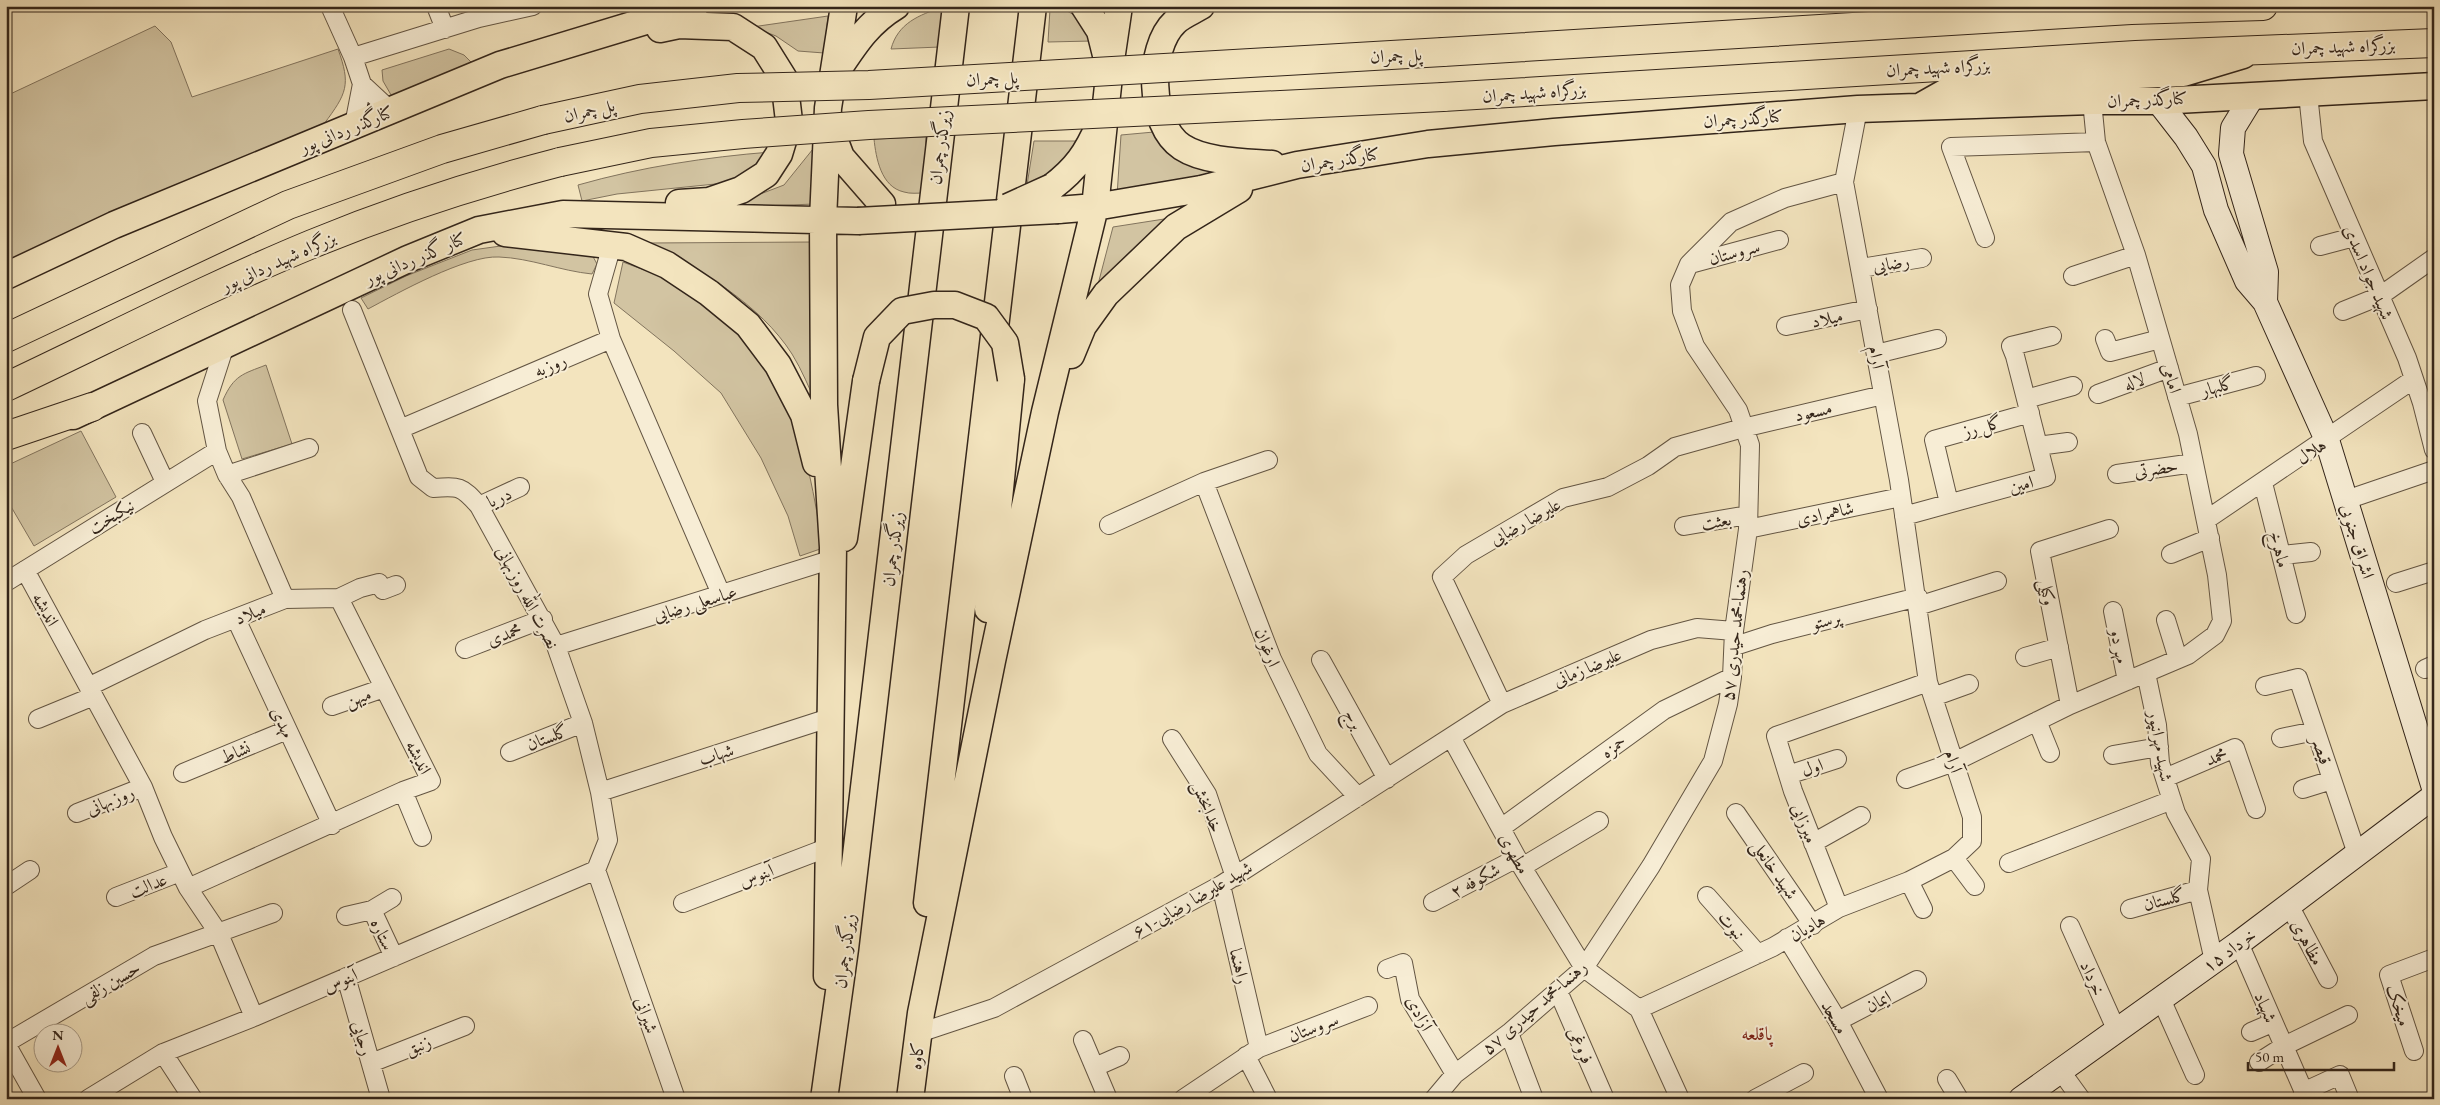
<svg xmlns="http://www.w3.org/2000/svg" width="2440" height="1105" viewBox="0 0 2440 1105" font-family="'EB Garamond',Amiri,serif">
	<rect width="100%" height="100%" fill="#f3e4be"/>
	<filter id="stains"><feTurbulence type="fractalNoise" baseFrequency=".004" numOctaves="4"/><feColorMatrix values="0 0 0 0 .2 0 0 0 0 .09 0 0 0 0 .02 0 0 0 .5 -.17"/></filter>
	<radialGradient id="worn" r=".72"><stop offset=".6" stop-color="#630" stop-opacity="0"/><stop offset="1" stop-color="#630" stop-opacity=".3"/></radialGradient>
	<path fill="#d2c4a2" stroke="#82745e" d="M943 7 940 47 891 49C898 23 919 15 943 7Z
		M1060 7 1076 16 1092 41 1048 42 1050 9Z
		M828 16 824 53 798 51 776 36 752 27Z
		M155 26 171 42 192 97 338 49C351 85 347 93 324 124L6 266V96Z
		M449 49 464 55 474 65 394 100 383 81 382 70Z
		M1154 132 1227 173 1117 196 1121 135Z
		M926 137 924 193C918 193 910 194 904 192 881 187 876 158 874 139Z
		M1034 141H1080L1058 172 1027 185Z
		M817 144 815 204 710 208 763 193 784 185Z
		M771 152 756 169 735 182 617 194 582 201 578 185C641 167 707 157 771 152Z
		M1177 217 1095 296 1113 227Z
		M813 242 817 405C809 388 802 370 792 354 761 305 699 268 648 243Z
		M508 245 590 251 597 264 592 274C561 271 530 258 499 257 466 255 398 293 368 309L361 298 406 276 472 250Z
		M623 262C640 269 660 274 675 284 706 303 749 341 770 371 803 422 813 490 823 548L800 556 788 516 761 458 721 393 674 351 614 303Z
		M266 365 292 444 242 459 223 400C234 375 243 374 266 365Z
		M81 431 116 497 34 546 6 498V466Z"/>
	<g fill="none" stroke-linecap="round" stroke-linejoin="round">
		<defs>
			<path id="street" d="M330 6 353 57 362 84 390 110
				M436 6 445 29
				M353 57 479 18 533 6
				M2308 94 2313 141 2407 358 2422 403 2434 450
				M354 125 362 84
				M1985 238 1951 147 2096 142
				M2320 246 2354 237
				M1690 264 1779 240
				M1861 268 1922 258
				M2073 276 2136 255
				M352 310 419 477 433 488C459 486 462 486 479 506L556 646 583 723 600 792 608 840 596 870 676 1099
				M2343 311 2380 296 2434 258
				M1786 326 1868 309
				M611 339 721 594
				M2105 339 2110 352 2160 339
				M1876 354 1937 339
				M2098 394 2169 368
				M2177 397 2256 376
				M2026 399 2073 386
				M400 429 611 339 598 294 612 245
				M142 433 165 482
				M2038 446 2068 442
				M2117 474 2194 463
				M227 475 309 448
				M1204 482 1272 659 1318 754 1358 797
				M2263 483 2296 614
				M2346 500 2434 470
				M1949 503 1934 440 2030 413
				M479 506 520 487
				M1904 516 2046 477 2015 356 2011 346 2052 336
				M2206 520 2414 379
				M1109 525 1204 482 1268 460
				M1684 526 1748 515
				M1748 529 1901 497
				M2171 554 2210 538
				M2282 555 2311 552
				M25 570 143 787 163 837 188 888 219 934 254 1017
				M6 582 217 451
				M2396 583 2434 571
				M339 598 360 588 379 583 383 590 396 585
				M1918 606 1997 581
				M2113 611 2127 681
				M236 619 332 825
				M2166 620 2178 659
				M556 646 833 559
				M1735 646 1772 634 1918 597
				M465 649 543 619
				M2025 657 2059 647
				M1321 660 1387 779
				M2425 669 2434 665
				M2146 673 2157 725 2160 763 2176 813 2201 859 2198 890 2214 961
				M2265 686 2298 678 2357 854
				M1933 697 1969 684
				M1502 704 1442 577 1466 555 1563 498 1608 487 1648 466 1675 447 1743 428 1883 395
				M2070 705 2040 551 2109 529
				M332 706 384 688
				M38 719 89 698 90 686 205 630 285 599 241 497 227 475 217 451 207 401 225 345
				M2037 721 2050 753
				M1451 737 1522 867 1584 968 1639 1009 1680 1099
				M2281 738 2315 731
				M1172 739 1207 794 1235 877
				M510 752 583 723
				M2113 755 2159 747
				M183 773 287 730
				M1788 775 1837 759
				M2165 778 2235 748 2256 809
				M1906 779 1954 762 2070 705 2188 655 2215 635 2222 621 2217 575 2188 434 2136 255 2096 142 2092 101
				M2303 789 2332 780
				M403 791 422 837
				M600 792 832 717
				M77 813 143 787
				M1736 813 1813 925
				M1501 828 1664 710 1732 677
				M1813 843 1861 816
				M1954 858 1975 886
				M2009 863 2172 800
				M1522 867 1599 821
				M1909 881 1923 909
				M1221 885 1259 1048
				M6 886 30 870
				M188 888 403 791 431 781 339 598 285 599
				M1707 896 1758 954
				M116 897 180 872
				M1433 902 1517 858
				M683 903 829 847
				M2289 905 2328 979
				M1839 908 1793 791 1776 736 1928 682
				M2130 909 2198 890
				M372 910 394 957
				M346 916 372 910 392 898
				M2070 926 2116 1029
				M1787 938 1838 1021 1879 1099
				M2239 943 2307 1099
				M1387 969 1403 963 1410 999 1455 1074
				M346 977 381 1099
				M1558 991 1605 1099
				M2161 999 2195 1075
				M1639 1009 1773 947 1839 908 1909 881 1954 858 1972 841V817L1928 682 1899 480 1844 182 1858 109
				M1838 1021 1917 980
				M2251 1032 2272 1023
				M919 1033 994 1008 1221 885 1502 704 1651 640 1697 628 1734 631
				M1509 1033 1534 1099
				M1083 1040 1108 1099
				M6 1043 154 956 273 913
				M6 1044 37 1099
				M2414 1051 2389 975 2434 958
				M163 1053 193 1099
				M1246 1056 1268 1099
				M2259 1062 2284 1046 2348 1015
				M371 1063 465 1026
				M1095 1067 1120 1056
				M2060 1070 2081 1099
				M1014 1076 1023 1099
				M1947 1079 1959 1099
				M2303 1092 2340 1075 2349 1097
				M88 1099 163 1053 254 1017 596 870
				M1183 1099 1259 1048 1368 1006
				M1434 1099 1455 1074 1509 1033 1584 968 1651 866 1713 761 1728 704 1732 677 1734 631 1748 529 1750 445 1738 410 1695 346 1682 311 1680 285 1689 264 1731 222 1785 198 1844 182
				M1755 1099 1804 1073"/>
			<path id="secondary" d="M2252 97 2233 128 2231 154 2266 272 2265 302
				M2158 101 2186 137 2204 166 2216 210 2247 281 2265 302 2327 440 2434 788
				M2021 1099 2239 943 2434 796"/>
			<path id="primary" d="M1084 6 1100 31 1107 59
				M1201 6C1193 11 1182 15 1175 22 1147 48 1148 125 1182 147 1205 162 1245 162 1272 164
				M660 29 679 25 733 27 764 47 784 79 789 121 779 154 766 174 741 190 709 201 679 203
				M837 71C855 44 868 23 896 6
				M1923 105 1962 83 2183 73 2243 55
				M830 128 841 157 882 204
				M1052 187C1076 169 1087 153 1099 125
				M1058 210 1095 207 1201 189 1297 165 1428 144 1554 132 1858 109 2092 101H2158L2434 86
				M505 233 626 247 667 265 709 293 748 325 778 365 804 415 816 463
				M6 276 114 225 500 65 695 6
				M1071 355 1083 326 1106 294 1176 227 1239 189
				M73 416 408 259 479 230 563 214 858 221
				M844 538 866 381
				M988 609 1011 379
				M927 903 1033 6
				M827 976 833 547 824 405 823 220 828 108 844 6
				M824 1099 845 949 956 6
				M910 1099 921 1013 992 661 1045 412 1095 207 1110 67 1119 6"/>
			<path id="highway" d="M1443 52 2131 10 2263 6
				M1443 97 2136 55 2434 43
				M6 338 288 205 442 149 543 120
				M6 387C108 339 208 287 312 244 392 211 475 184 560 162
				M6 436 92 407"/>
		</defs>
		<use href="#street" stroke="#635543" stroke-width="20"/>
		<use href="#secondary" stroke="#33251a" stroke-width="26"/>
		<use href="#primary" stroke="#33251a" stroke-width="29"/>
		<use href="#highway" stroke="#33251a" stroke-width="30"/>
		<use href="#street" stroke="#f7edd5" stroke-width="18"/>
		<use href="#secondary" stroke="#f7edd5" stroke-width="24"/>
		<use href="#primary" stroke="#f3e4be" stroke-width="26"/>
		<use href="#highway" stroke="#f3e4be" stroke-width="28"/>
		<defs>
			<path id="primary-bridge" d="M1008 207 1052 187
				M858 221 1058 210
				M866 381 877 337 902 311 934 305H955L986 317 1005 343 1011 379"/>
			<path id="highway-bridge" d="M543 120 640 99 738 88 869 85 1443 52
				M560 162 651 143 743 134 869 125 1443 97"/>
		</defs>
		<use href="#primary-bridge" stroke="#33251a" stroke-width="29" stroke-linecap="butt"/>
		<use href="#highway-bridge" stroke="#33251a" stroke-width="30" stroke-linecap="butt"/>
		<use href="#primary-bridge" stroke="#f3e4be" stroke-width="26"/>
		<use href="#highway-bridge" stroke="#f3e4be" stroke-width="28"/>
	</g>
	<g text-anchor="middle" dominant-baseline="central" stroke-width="4" stroke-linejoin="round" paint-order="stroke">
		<g font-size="18" fill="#33251a" stroke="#f7edd5">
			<text transform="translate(2343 46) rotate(-2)">بزرگراه شهید چمران</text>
			<text transform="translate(1396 55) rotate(-3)">پل چمران</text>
			<text transform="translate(1938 67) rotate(-3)">بزرگراه شهید چمران</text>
			<text transform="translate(992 78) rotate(-3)">پل چمران</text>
			<text transform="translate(1534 92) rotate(-4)">بزرگراه شهید چمران</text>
			<text transform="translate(2147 99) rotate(-2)">کنارگذر چمران</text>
			<text transform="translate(589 110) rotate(-13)">پل چمران</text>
			<text transform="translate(1743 118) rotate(-4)">کنارگذر چمران</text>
			<text transform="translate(346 129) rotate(-22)">کنارگذر ردانی پور</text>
			<text transform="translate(939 147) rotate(-83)">زیرگذر چمران</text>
			<text transform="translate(1340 159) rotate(-9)">کنارگذر چمران</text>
			<text transform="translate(1734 252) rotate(-15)">سروستان</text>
			<text transform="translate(415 258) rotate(-23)">کنار گذر ردانی پور</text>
			<text transform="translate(278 261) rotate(-24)">بزرگراه شهید ردانی پور</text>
			<text transform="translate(1891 263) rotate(-9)">رضایی</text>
			<text transform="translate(2369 272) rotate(67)">شهید جواد اسدی</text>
			<text transform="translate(1827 318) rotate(-12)">میلاد</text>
			<text transform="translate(1877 357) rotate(80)">آرام</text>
			<text transform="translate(550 365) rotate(-23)">روزبه</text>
			<text transform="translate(2172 378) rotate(74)">امامی</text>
			<text transform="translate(2134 381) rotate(-20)">لاله</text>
			<text transform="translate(2217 386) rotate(-15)">گلبهار</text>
			<text transform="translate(1813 411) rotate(-13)">مسعود</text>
			<text transform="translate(1982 426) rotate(-15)">گل رز</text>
			<text transform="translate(2311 451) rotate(-34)">هلال</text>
			<text transform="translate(2156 468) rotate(-8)">حضرتی</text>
			<text transform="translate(2021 484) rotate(-15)">امین</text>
			<text transform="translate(499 497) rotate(-24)">دریا</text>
			<text transform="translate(1825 513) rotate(-12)">شاهمرادی</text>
			<text transform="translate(111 516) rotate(-32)">نیکبخت</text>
			<text transform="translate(1525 521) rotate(-29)">علیرضا رضایی</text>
			<text transform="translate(1716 521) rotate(-10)">بعثت</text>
			<text transform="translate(2358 541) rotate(73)">اشراق جنوبی</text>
			<text transform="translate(892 549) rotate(-83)">زیرگذر چمران</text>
			<text transform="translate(2280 549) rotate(76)">ماهرخ</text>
			<text transform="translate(2048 592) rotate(79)">وکیلی</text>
			<text transform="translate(528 597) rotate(62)">نصرت الله روزبهانی</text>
			<text transform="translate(695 603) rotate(-17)">عباسعلی رضایی</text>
			<text transform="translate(46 609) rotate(61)">اندیشه</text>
			<text transform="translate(250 613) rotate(-22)">میلاد</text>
			<text transform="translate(1826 620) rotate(-14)">پرستو</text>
			<text transform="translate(504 634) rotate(-21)">محمدی</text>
			<text transform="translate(1734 635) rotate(-84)">۵۷ رهنما-محمد حیدری</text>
			<text transform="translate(2120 646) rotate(79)">مهر دو</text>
			<text transform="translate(1268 647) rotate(68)">ارغوان</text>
			<text transform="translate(1587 667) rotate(-23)">علیرضا زمانی</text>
			<text transform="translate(358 697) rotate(-20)">میهن</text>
			<text transform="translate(1354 719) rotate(61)">برج</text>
			<text transform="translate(283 722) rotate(65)">مهدی</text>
			<text transform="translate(547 737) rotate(-21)">گلستان</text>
			<text transform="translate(1613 746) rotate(-36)">حمزه</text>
			<text transform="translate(2161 746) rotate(80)">شهید مهرانپور</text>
			<text transform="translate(2322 750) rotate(71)">قیصر</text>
			<text transform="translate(235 752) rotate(-22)">نشاط</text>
			<text transform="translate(716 754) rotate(-18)">شهاب</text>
			<text transform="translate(2216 756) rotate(-23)">محمد</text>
			<text transform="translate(419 757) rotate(63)">اندیشه</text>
			<text transform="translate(1954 761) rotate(72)">آرام</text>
			<text transform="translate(1812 767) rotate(-19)">اول</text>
			<text transform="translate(110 800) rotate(-22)">روزبهانی</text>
			<text transform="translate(1208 806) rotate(67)">خدابخش</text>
			<text transform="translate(1805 823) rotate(68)">میرزایی</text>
			<text transform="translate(1515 853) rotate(61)">مطهری</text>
			<text transform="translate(1775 869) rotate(55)">شهید خانعلی</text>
			<text transform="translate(756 875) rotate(-21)">آبنوس</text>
			<text transform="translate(1475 880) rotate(-28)">شکوفه ۲</text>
			<text transform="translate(148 885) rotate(-22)">عدالت</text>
			<text transform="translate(1192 899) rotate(-30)">۶۱-شهید علیرضا رضایی</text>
			<text transform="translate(2164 899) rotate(-15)">گلستان</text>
			<text transform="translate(1732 925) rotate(49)">نبوت</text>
			<text transform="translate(1807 927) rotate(-30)">هادیان</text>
			<text transform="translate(383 934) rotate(65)">ستاره</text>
			<text transform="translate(2308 942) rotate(62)">مظاهری</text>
			<text transform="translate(2229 950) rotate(-36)">۱۵ خرداد</text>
			<text transform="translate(844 951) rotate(-83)">زیرگذر چمران</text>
			<text transform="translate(1240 966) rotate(77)">راهنما</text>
			<text transform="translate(2093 978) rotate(66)">خرداد</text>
			<text transform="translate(340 980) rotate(-23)">آبنوس</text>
			<text transform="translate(110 982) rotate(-30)">حسین زلفی</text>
			<text transform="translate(1878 1001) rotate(-28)">ایمان</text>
			<text transform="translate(2399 1005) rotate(72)">میخک</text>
			<text transform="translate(1534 1007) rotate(-41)">۵۷ رهنما-محمد حیدری</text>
			<text transform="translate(2266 1007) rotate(67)">شهیاد</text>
			<text transform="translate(1420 1013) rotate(63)">آزادی</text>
			<text transform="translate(647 1015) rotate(71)">شیرانی</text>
			<text transform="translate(1835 1017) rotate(60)">مسجد</text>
			<text transform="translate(1313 1027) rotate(-21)">سروستان</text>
			<text transform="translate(363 1038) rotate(74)">رجایی</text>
			<text transform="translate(418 1045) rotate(-22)">زنبق</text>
			<text transform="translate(1581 1045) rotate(66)">فروغی</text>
			<text transform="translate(916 1056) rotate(-83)">کاوه</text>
		</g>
		<g font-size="19" fill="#7a1f14" stroke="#f7edd5">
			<text x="1757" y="1033">پاقلعه</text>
		</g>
	</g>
	<rect width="2440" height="1105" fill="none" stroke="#f3e4be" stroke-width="25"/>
	<rect x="8" y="8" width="2425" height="1090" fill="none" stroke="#33251a" stroke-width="2.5"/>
	<rect x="12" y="12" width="2415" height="1080" fill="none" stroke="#33251a"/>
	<g transform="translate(58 1048)"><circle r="24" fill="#f7edd5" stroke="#a99d8a"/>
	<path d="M0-4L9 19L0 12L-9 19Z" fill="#8f2418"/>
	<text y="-8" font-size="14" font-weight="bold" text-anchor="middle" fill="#33251a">N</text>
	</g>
	<path d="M2248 1062v8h146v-8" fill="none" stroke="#33251a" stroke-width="2.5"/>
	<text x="2255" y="1062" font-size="15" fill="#33251a" stroke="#f7edd5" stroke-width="4" paint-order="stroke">50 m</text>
	<rect width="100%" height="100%" filter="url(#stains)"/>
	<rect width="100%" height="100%" fill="url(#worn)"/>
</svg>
